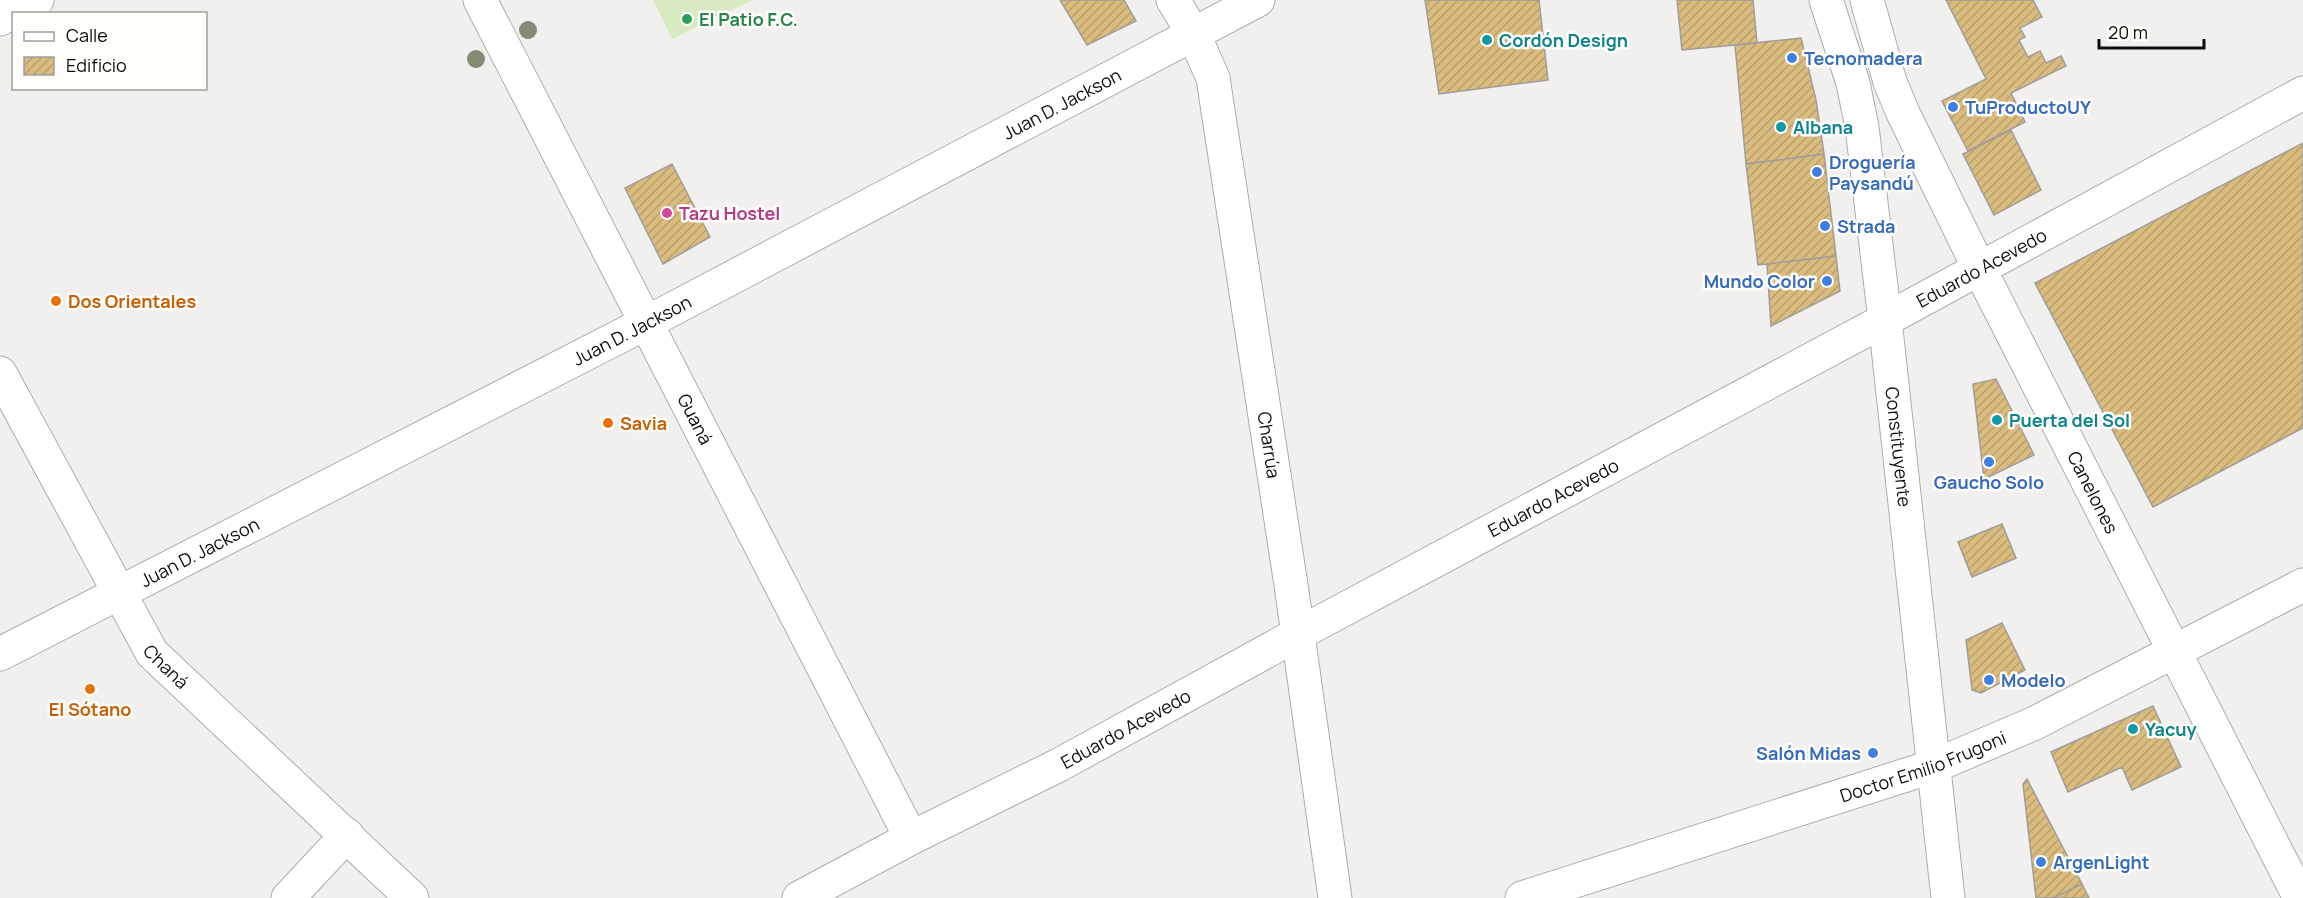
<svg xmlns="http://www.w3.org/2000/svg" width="2303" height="898" viewBox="0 0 2303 898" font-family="Manrope,sans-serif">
	<defs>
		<pattern id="building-hatch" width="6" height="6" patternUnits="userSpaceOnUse" patternTransform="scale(1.5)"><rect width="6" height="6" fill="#dabc7f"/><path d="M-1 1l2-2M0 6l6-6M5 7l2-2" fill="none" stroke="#baa06d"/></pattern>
	</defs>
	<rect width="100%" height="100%" fill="#f2f0ee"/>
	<path fill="#d8eac1" d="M653 0H753L672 39Z"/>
	<path fill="url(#building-hatch)" stroke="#9f9d9b" stroke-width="1.5" d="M1060 0H1124L1136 21 1087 45Z
		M1425 0H1539L1548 80 1439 94Z
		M1677 0H1753L1757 43 1682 50Z
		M1946 0H2033L2042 17 2020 28 2025 37 2019 40 2028 57 2040 51 2046 63 2061 56 2066 66 2011 93 2025 122 1968 151 1942 101 1986 79Z
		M1801 38 1816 100 1824 154 1746 164 1735 45Z
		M2011 130 2041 190 1994 215 1963 154Z
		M2303 143V428L2153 507 2035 283Z
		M1824 154 1836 256 1758 265 1746 164Z
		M672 164 710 237 663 264 625 188Z
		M1836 256 1840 291 1771 326 1767 264Z
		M1996 379 2034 455 1984 479 1973 384Z
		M2002 524 2016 558 1972 577 1958 542Z
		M2002 623 2025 670 1981 693 1972 690 1966 640Z
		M2153 706 2181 767 2132 790 2122 767 2068 792 2051 752Z
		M2027 779 2082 884 2053 898H2036L2023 784Z
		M2082 884 2089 898H2053Z"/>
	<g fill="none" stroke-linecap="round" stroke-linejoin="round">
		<defs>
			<g id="minor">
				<path id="s1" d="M480 0 911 838"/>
				<path id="s2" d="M1173 0 1193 33 1213 78 1291 585 1335 898"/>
				<path id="s3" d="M1826 0 1853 83 1862 127 1885 320 1948 898"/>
				<path id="s4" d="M1867 0 1890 82 1903 113 1979 268 2300 898"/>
				<path d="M0 19 37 0"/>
				<path id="s5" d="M0 373 152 653 412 898"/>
				<path id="s6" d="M0 654 646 323 1258 0"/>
				<path d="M288 898 347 835"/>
				<path id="s7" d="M799 898 911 838 1059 765 1298 634 1885 320 2303 93"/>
				<path id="s8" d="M1522 898 1934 766 2033 724 2303 585"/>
			</g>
		</defs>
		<use href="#minor" stroke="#afadab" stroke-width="35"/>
		<use href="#minor" stroke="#fff" stroke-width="33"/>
	</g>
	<g fill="#838b72">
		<circle cx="528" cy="30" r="9"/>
		<circle cx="476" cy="59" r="9"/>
	</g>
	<circle fill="#2e9e5b" stroke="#fffefb" stroke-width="2" cx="687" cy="19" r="6"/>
	<g fill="#0f9aa8" stroke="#fffefb" stroke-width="2">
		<circle cx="1487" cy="40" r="6"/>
		<circle cx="1781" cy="127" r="6"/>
		<circle cx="1997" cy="420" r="6"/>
		<circle cx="2133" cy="729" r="6"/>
	</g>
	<g fill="#3f7fe0" stroke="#fffefb" stroke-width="2">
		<circle cx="1792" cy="58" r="6"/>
		<circle cx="1953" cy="107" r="6"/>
		<circle cx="1817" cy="172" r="6"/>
		<circle cx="1825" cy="226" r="6"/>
		<circle cx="1827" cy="281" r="6"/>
		<circle cx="1989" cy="462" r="6"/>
		<circle cx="1989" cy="680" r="6"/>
		<circle cx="1873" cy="753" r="6"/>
		<circle cx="2041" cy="862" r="6"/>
	</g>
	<circle fill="#d1479c" stroke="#fffefb" stroke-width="2" cx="667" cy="213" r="6"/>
	<g fill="#e8710a" stroke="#fffefb" stroke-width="2">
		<circle cx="56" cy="301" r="6"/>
		<circle cx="608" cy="423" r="6"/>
		<circle cx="90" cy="689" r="6"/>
	</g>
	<g text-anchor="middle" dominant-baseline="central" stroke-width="5" stroke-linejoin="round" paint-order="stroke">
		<g font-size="18" font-weight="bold" fill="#27864d" stroke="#fffefb" text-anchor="start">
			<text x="699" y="19">El Patio F.C.</text>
		</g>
		<g font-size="18" font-weight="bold" fill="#0d838f" stroke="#fffefb" text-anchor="start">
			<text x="1499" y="40">Cordón Design</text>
			<text x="1793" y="127">Albana</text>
			<text x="2009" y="420">Puerta del Sol</text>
			<text x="2145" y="729">Yacuy</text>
		</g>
		<g font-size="18" font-weight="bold" fill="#366cbe" stroke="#fffefb" text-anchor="start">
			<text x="1804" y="58">Tecnomadera</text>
			<text x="1965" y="107">TuProductoUY</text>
			<text x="1829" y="162">Droguería<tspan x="1829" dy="21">Paysandú</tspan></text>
			<text x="1837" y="226">Strada</text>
			<text x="1815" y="281" text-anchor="end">Mundo Color</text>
			<text x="1989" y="482" text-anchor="middle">Gaucho Solo</text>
			<text x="2001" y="680">Modelo</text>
			<text x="1861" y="753" text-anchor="end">Salón Midas</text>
			<text x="2053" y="862">ArgenLight</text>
		</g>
		<g font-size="18" fill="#0e0d0c" stroke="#fffefb">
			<text stroke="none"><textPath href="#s6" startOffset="1196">Juan D. Jackson</textPath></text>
			<text stroke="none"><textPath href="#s7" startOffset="1340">Eduardo Acevedo</textPath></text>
			<text stroke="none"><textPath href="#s6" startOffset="710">Juan D. Jackson</textPath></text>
			<text stroke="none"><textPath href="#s1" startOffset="471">Guaná</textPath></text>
			<text stroke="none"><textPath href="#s2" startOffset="459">Charrúa</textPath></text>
			<text stroke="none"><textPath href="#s3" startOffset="454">Constituyente</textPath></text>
			<text stroke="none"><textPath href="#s4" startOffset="543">Canelones</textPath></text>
			<text stroke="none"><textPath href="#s7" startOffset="854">Eduardo Acevedo</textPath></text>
			<text stroke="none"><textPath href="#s6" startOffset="224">Juan D. Jackson</textPath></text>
			<text stroke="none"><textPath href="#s5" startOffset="338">Chaná</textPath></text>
			<text stroke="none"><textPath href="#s7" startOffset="368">Eduardo Acevedo</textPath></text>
			<text stroke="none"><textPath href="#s8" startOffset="422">Doctor Emilio Frugoni</textPath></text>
		</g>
		<g font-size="18" font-weight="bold" fill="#b23c85" stroke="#fffefb" text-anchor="start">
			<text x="679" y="213">Tazu Hostel</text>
		</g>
		<g font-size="18" font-weight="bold" fill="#c56008" stroke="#fffefb" text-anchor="start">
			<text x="68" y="301">Dos Orientales</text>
			<text x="620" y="423">Savia</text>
			<text x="90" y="709" text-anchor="middle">El Sótano</text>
		</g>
	</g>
	<rect x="12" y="12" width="195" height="78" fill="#fffefb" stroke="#9f9e9b" stroke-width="1.5"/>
	<rect x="24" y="32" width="30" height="9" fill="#ffffff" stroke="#9f9e9b" stroke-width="1.5"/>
	<text x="66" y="42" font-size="18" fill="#0e0d0c">Calle</text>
	<rect x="24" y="57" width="30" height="18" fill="url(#building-hatch)" stroke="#9f9e9b" stroke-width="1.5"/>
	<text x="66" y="72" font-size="18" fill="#0e0d0c">Edificio</text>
	<path d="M2099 39v9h105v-9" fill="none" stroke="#0e0d0c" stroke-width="3"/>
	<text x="2108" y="39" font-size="18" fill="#0e0d0c" stroke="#fffefb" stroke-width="4.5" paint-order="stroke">20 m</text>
</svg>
